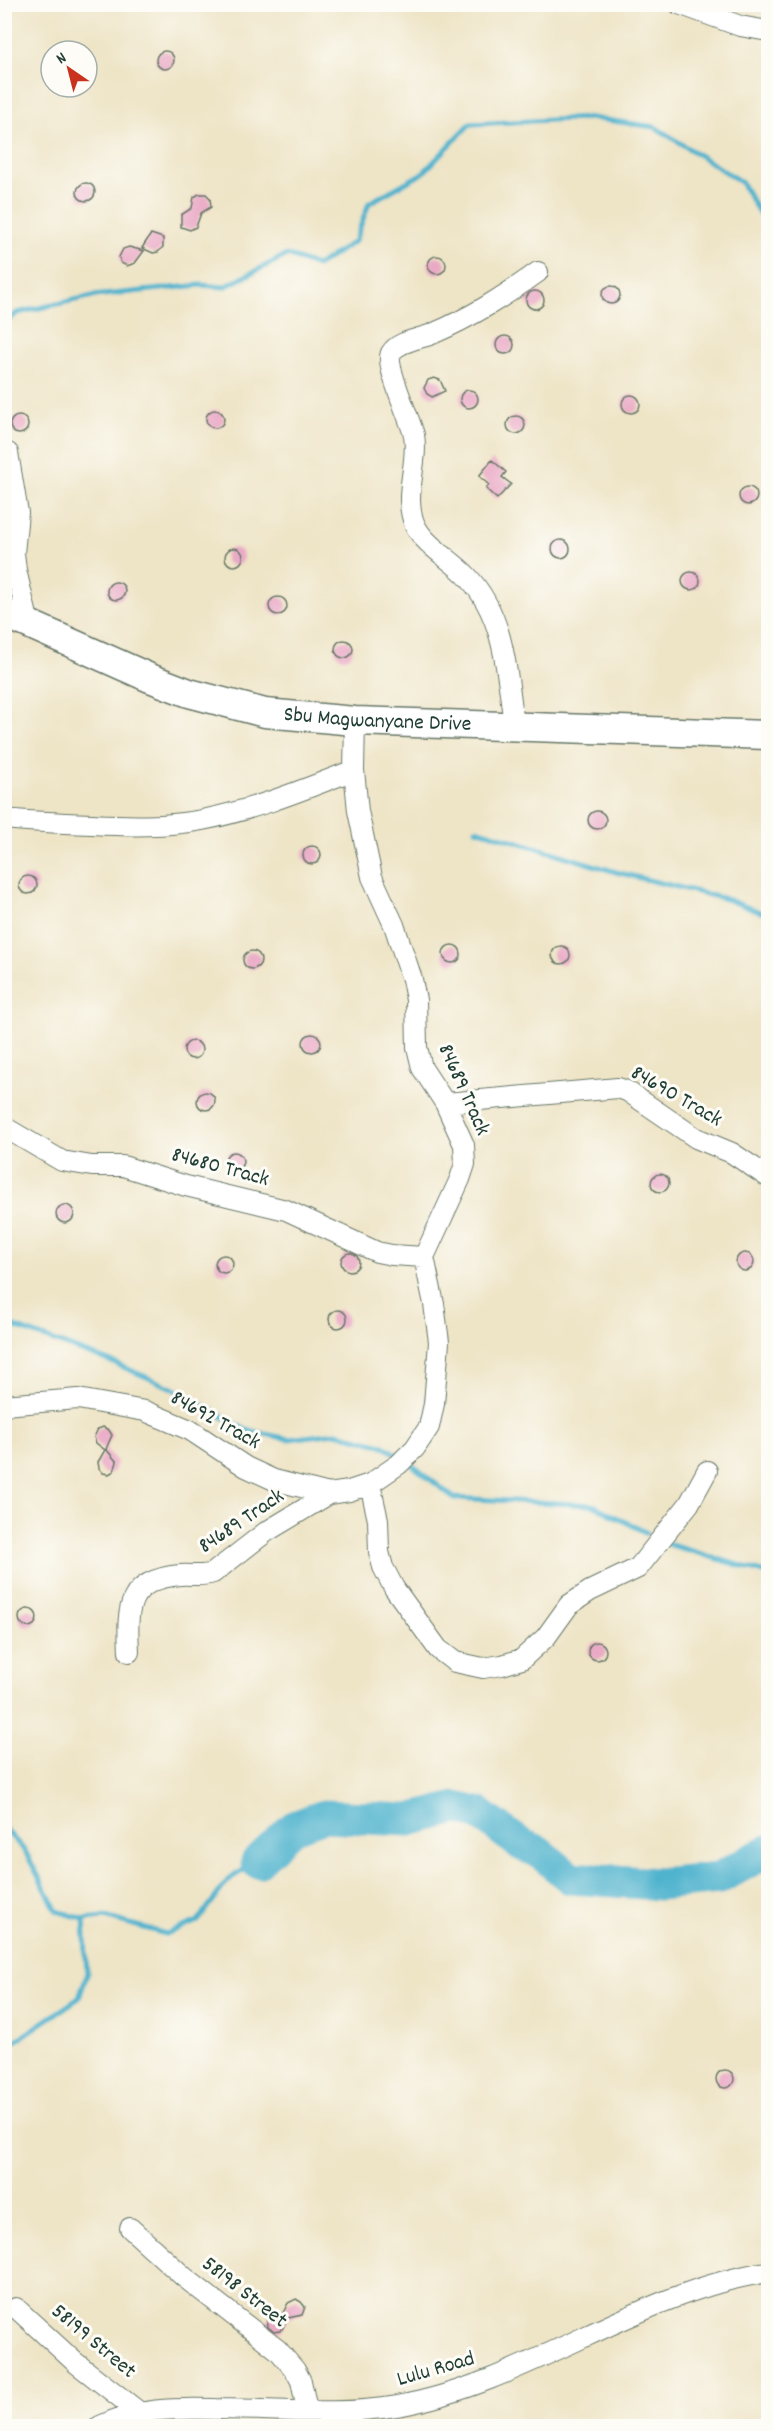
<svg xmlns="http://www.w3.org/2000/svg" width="773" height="2431" viewBox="0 0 773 2431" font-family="Dekko,sans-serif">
	<rect width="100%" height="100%" fill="#fdfcf7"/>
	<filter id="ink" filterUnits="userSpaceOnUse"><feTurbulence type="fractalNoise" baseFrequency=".0167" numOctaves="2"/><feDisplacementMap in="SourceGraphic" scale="12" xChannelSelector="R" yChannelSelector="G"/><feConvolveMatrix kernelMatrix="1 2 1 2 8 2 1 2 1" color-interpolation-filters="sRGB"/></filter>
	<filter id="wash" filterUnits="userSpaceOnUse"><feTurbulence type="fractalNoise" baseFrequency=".008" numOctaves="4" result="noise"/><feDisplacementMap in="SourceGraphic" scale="24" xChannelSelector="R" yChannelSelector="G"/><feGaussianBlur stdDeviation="1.35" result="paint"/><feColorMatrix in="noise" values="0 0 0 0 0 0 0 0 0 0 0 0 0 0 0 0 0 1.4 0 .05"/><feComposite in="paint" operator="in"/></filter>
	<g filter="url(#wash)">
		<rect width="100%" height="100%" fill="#eee4c6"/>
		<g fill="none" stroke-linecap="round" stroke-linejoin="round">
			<path stroke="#50b3ce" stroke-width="5" d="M4 324 17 313 93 296 201 285 224 287 287 255 317 266 355 241 369 203 423 173 470 124 591 118 655 127 741 182 768 228
				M476 829 616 872 726 899 768 915
				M4 1323 109 1361 170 1387 246 1430 289 1439 336 1433 382 1445 400 1456
				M407 1461 454 1498 593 1505 647 1533
				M668 1544 768 1574
				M4 1828 25 1851 57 1911 84 1919 105 1917 166 1934 198 1921 229 1879 257 1862
				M4 2049 79 1998 87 1974 84 1919"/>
			<path stroke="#50b3ce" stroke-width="33" d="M257 1862 294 1827 324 1816 409 1820 456 1808 478 1813 522 1845 538 1851 570 1878 659 1884 719 1878 768 1851"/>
		</g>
		<g id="blocks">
			<path fill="#eaaac6" d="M156 60a9 9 0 1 1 18 0a9 9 0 1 1-18 0Z
				M77 192a9 9 0 1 1 18 0a9 9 0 1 1-18 0Z
				M199 194H206L210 198 211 207 201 213 196 227 190 230 181 227V215L192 208 194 197Z
				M151 234 163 238V247L158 252 153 253 142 248Z
				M129 247 144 251 135 263 127 266 121 263 119 257 123 249Z
				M428 265a9 9 0 1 1 18 0a9 9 0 1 1-18 0Z
				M602 295a9 9 0 1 1 18 0a9 9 0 1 1-18 0Z
				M526 300a9 9 0 1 1 18 0a9 9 0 1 1-18 0Z
				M496 345a9 9 0 1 1 18 0a9 9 0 1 1-18 0Z
				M434 378 440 380 445 391 432 397 427 394 424 388 428 380Z
				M460 399a9 9 0 1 1 18 0a9 9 0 1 1-18 0Z
				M622 404a9 9 0 1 1 18 0a9 9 0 1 1-18 0Z
				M206 419a9 9 0 1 1 18 0a9 9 0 1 1-18 0Z
				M10 425a9 9 0 1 1 18 0a9 9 0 1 1-18 0Z
				M507 425a9 9 0 1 1 18 0a9 9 0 1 1-18 0Z
				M492 460 506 472 502 477 511 484 497 499 486 489 489 485 479 476Z
				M739 496a9 9 0 1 1 18 0a9 9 0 1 1-18 0Z
				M552 549a9 9 0 1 1 18 0a9 9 0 1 1-18 0Z
				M225 557a9 9 0 1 1 18 0a9 9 0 1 1-18 0Z
				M682 581a9 9 0 1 1 18 0a9 9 0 1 1-18 0Z
				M107 591a9 9 0 1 1 18 0a9 9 0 1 1-18 0Z
				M269 606a9 9 0 1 1 18 0a9 9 0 1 1-18 0Z
				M335 649a9 9 0 1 1 18 0a9 9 0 1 1-18 0Z
				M588 820a9 9 0 1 1 18 0a9 9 0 1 1-18 0Z
				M303 855a9 9 0 1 1 18 0a9 9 0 1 1-18 0Z
				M19 885a9 9 0 1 1 18 0a9 9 0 1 1-18 0Z
				M443 954a9 9 0 1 1 18 0a9 9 0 1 1-18 0Z
				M552 955a9 9 0 1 1 18 0a9 9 0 1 1-18 0Z
				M243 960a9 9 0 1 1 18 0a9 9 0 1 1-18 0Z
				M303 1043a9 9 0 1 1 18 0a9 9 0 1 1-18 0Z
				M184 1050a9 9 0 1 1 18 0a9 9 0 1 1-18 0Z
				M197 1101a9 9 0 1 1 18 0a9 9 0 1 1-18 0Z
				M225 1161a9 9 0 1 1 18 0a9 9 0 1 1-18 0Z
				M651 1183a9 9 0 1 1 18 0a9 9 0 1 1-18 0Z
				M56 1214a9 9 0 1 1 18 0a9 9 0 1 1-18 0Z
				M736 1262a9 9 0 1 1 18 0a9 9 0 1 1-18 0Z
				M341 1262a9 9 0 1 1 18 0a9 9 0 1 1-18 0Z
				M215 1264a9 9 0 1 1 18 0a9 9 0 1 1-18 0Z
				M329 1319a9 9 0 1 1 18 0a9 9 0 1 1-18 0Z
				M103 1427 109 1430 112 1435 106 1449 117 1462 114 1471 109 1474 103 1473 99 1468 98 1462 105 1450 96 1443 94 1437 98 1429Z
				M19 1618a9 9 0 1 1 18 0a9 9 0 1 1-18 0Z
				M588 1651a9 9 0 1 1 18 0a9 9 0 1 1-18 0Z
				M716 2079a9 9 0 1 1 18 0a9 9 0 1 1-18 0Z
				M296 2299 301 2302 305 2307 302 2315 288 2318 281 2331 274 2332 268 2327 267 2320 271 2315 283 2313 288 2303Z"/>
		</g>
	</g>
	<g filter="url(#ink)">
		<use href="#blocks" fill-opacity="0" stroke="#677767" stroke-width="1.5"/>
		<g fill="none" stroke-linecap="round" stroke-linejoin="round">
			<defs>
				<path id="street" d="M679 4 740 26 768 31
					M8 453 18 513 14 553 16 570 29 624
					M514 725C507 673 505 616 467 576 451 559 425 546 415 525 402 496 419 464 414 435 410 419 384 363 391 353 398 341 420 339 432 334 472 317 503 297 538 272
					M4 819C34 822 62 823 92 824 128 826 166 827 202 820 254 810 305 789 354 770
					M445 1103 618 1088 627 1091 696 1138 732 1153 768 1177
					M4 1127 62 1161 92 1166H123L186 1186 286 1210 377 1252 392 1255 424 1257
					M4 1405 78 1399 145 1411 190 1430 246 1467 274 1480 329 1494
					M370 1484 378 1520 379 1552 383 1567 394 1588 438 1649 455 1662 483 1668 502 1665 522 1659 546 1637 569 1605 590 1591 638 1568 689 1504 707 1471
					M129 1652C127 1608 126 1580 180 1575 191 1574 202 1577 213 1573L266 1532 329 1494 349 1491 370 1484 399 1464 415 1448 429 1427 434 1404 439 1342 434 1304 424 1257 460 1179 465 1164 464 1145 445 1103 422 1068 417 1047 416 1000 412 979 394 925 372 877 358 811 354 770 355 721
					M130 2228 184 2277 278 2350 295 2370 301 2381 307 2410
					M16 2308 76 2363 139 2412
					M100 2426C136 2408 175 2408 215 2409 275 2409 338 2416 397 2406 528 2383 639 2291 768 2272"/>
				<g id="secondary">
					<path id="s1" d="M4 613 150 678 189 693 265 713 355 721 768 735"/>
				</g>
			</defs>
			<use href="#street" stroke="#677767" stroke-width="22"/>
			<use href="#secondary" stroke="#677767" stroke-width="31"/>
			<use href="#street" stroke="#fff" stroke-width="20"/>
			<use href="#secondary" stroke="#fff" stroke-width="28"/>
		</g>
	</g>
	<g text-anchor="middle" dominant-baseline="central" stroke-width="6" stroke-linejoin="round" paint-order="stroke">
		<g font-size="22" fill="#1f3d34" stroke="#fdfcf7">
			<text stroke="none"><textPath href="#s1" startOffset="393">Sbu Magwanyane Drive</textPath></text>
			<text transform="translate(463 1090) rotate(66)">84689 Track</text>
			<text transform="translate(676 1097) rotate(30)">84690 Track</text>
			<text transform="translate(220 1168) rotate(15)">84680 Track</text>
			<text transform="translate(215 1421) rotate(29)">84692 Track</text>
			<text transform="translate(242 1522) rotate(-34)">84689 Track</text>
			<text transform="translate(244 2293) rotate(38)">58198 Street</text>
			<text transform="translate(93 2342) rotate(40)">58199 Street</text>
			<text transform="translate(436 2370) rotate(-16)">Lulu Road</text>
		</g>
	</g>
	<rect width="773" height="2431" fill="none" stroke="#fdfcf7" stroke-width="24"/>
	<g transform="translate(69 69) rotate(325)"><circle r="28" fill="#fdfcf7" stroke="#a4b0a9" stroke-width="1.5"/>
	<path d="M0-4.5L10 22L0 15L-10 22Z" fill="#c8321e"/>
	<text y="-9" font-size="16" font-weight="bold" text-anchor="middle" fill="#1f3d34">N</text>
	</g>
</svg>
